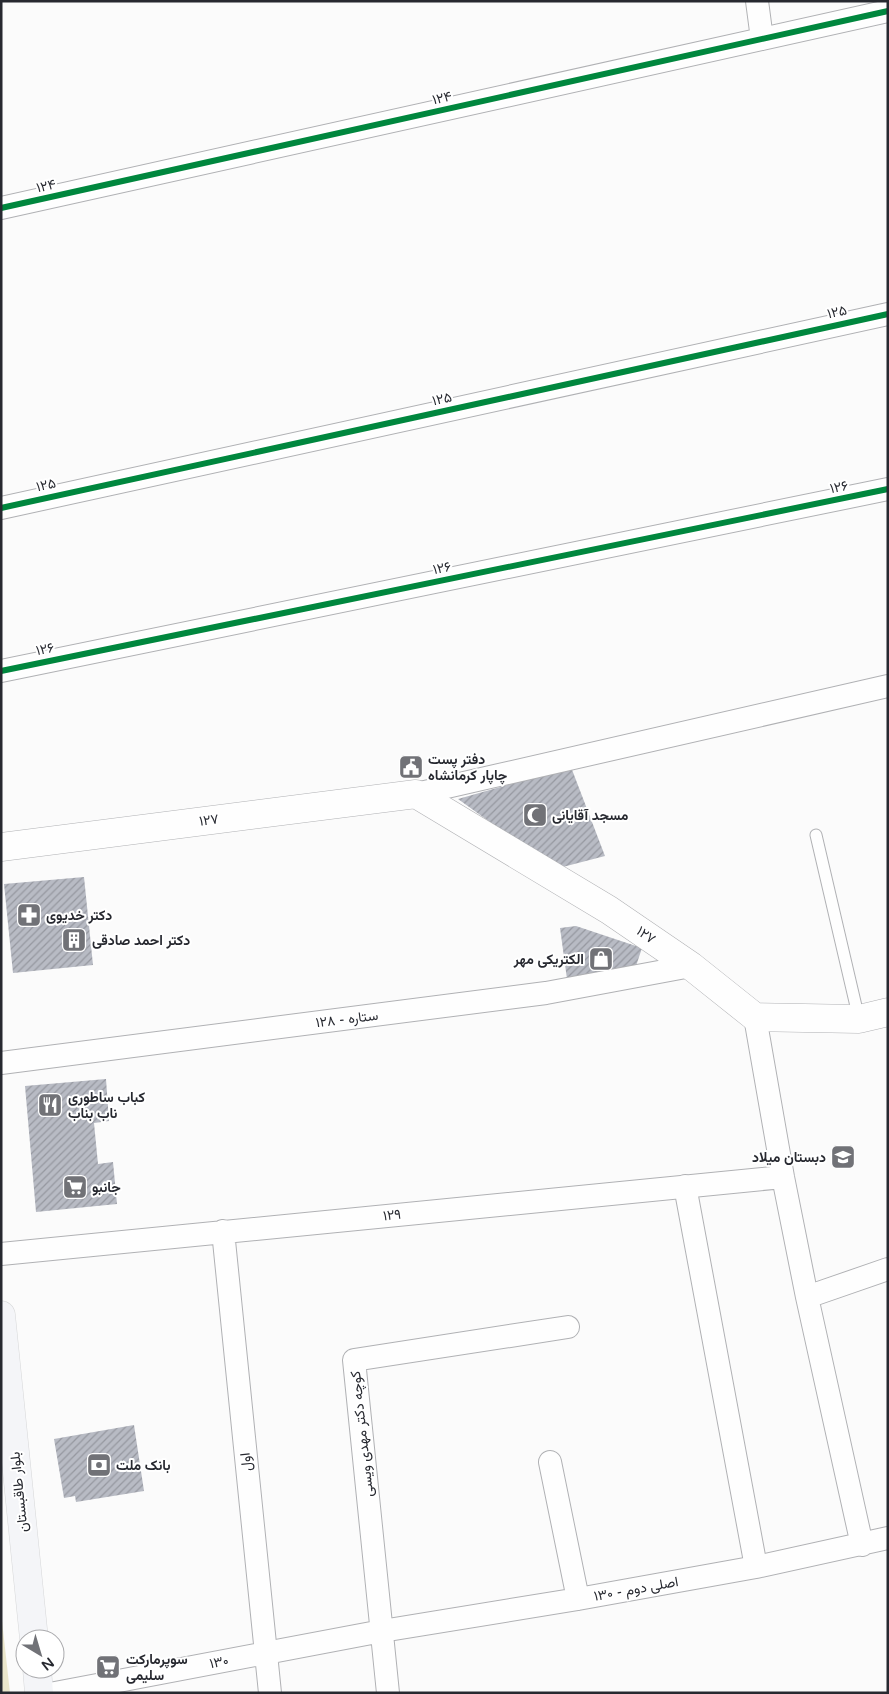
<svg xmlns="http://www.w3.org/2000/svg" width="889" height="1694" viewBox="0 0 889 1694" font-family="'Varela Round',Vazirmatn,sans-serif">
	<defs>
		<pattern id="building-hatch" width="6" height="6" patternUnits="userSpaceOnUse" patternTransform="scale(1.25)"><rect width="6" height="6" fill="#b8bbc4"/><path d="M-1 1l2-2M0 6l6-6M5 7l2-2" fill="none" stroke="#9698a0"/></pattern>
	</defs>
	<rect width="100%" height="100%" fill="#fbfbfb"/>
	<path fill="#eae6cb" d="M1 1612 10 1693H1Z"/>
	<path fill="url(#building-hatch)" d="M571 767 605 856 555 869 458 799Z
		M84 877 93 965 13 973 4 884Z
		M576 926 642 948 635 969 567 979 560 928Z
		M106 1079 109 1121 94 1123 98 1164 113 1162 117 1204 36 1212 25 1086Z
		M134 1425 144 1491 76 1502 75 1496 64 1498 54 1439Z"/>
	<g fill="none" stroke-linecap="round" stroke-linejoin="round">
		<defs>
			<path id="service" d="M816 835 859 1019"/>
			<path id="minor" d="M757 1 762 39
				M1 208 888 11
				M1 508 888 314
				M1 671 888 489
				M416 794 888 686
				M755 1017 783 1177 807 1297 862 1545
				M1 1063 546 993 691 966
				M685 1186 756 1567
				M223 1231 270 1693
				M1 1254 783 1177
				M807 1297 888 1269
				M550 1462 578 1599
				M55 1693 382 1631 578 1599 756 1567 888 1538
				M388 1693 354 1360 568 1327"/>
			<path id="tertiary" d="M1 847 416 794 609 910 691 966 755 1017 859 1019 888 1012"/>
			<path id="primary" d="M1 1315 34 1639
				M37 1669 39 1693"/>
		</defs>
		<use href="#service" stroke="#b0b1b4" stroke-width="13"/>
		<use href="#minor" stroke="#b0b1b4" stroke-width="24"/>
		<use href="#tertiary" stroke="#b0b1b4" stroke-width="29"/>
		<use href="#primary" stroke="#d6d7d8" stroke-width="29"/>
		<use href="#service" stroke="#fefefe" stroke-width="11"/>
		<use href="#minor" stroke="#fefefe" stroke-width="22"/>
		<use href="#tertiary" stroke="#fefefe" stroke-width="28"/>
		<use href="#primary" stroke="#f4f5f8" stroke-width="28"/>
		<defs>
			<path id="cycleway" d="M1 208 888 11
				M1 508 888 314
				M1 671 888 489"/>
		</defs>
		<use href="#cycleway" stroke="#fff" stroke-width="9"/>
		<use href="#cycleway" stroke="#00873e" stroke-width="6"/>
	</g>
	<defs>
		<symbol id="civic-square" viewBox="-11 -11 22 22"><rect x="-9" y="-9" width="18" height="18" rx="4" fill="#717277" stroke="#fff"/><path d="M-.6-6.5H3V-4.5H.6V-3L4-1V1h2V6H-6V1h2V-1L-.6-3ZM-1.2 2.5V6h2.4V2.5Z" fill="#fff"/></symbol>
		<symbol id="mosque-square" viewBox="-11 -11 22 22"><rect x="-9" y="-9" width="18" height="18" rx="4" fill="#717277" stroke="#fff"/><path d="M3.5-4.9A6 6 0 1 0 3.5 4.9A5 5 0 1 1 3.5-4.9Z" fill="#fff"/></symbol>
		<symbol id="pharmacy-square" viewBox="-11 -11 22 22"><rect x="-9" y="-9" width="18" height="18" rx="4" fill="#717277" stroke="#fff"/><path d="M-2-6h4v4h4v4h-4v4h-4v-4h-4v-4h4Z" fill="#fff"/></symbol>
		<symbol id="building-square" viewBox="-11 -11 22 22"><rect x="-9" y="-9" width="18" height="18" rx="4" fill="#717277" stroke="#fff"/><path d="M-4-6H4V6H1V3H-1V6H-4ZM-2.5-4.3h1.7v1.8h-1.7ZM.8-4.3h1.7v1.8H.8ZM-2.5-1h1.7V.8h-1.7ZM.8-1h1.7V.8H.8Z" fill="#fff"/></symbol>
		<symbol id="shop-square" viewBox="-11 -11 22 22"><rect x="-9" y="-9" width="18" height="18" rx="4" fill="#717277" stroke="#fff"/><path d="M-5-2.5h2.3a2.7 3.5 0 0 1 5.4 0H5L5.5 6h-11ZM-1.5-2.5h3a1.5 2.3 0 0 0-3 0Z" fill="#fff"/></symbol>
		<symbol id="restaurant-square" viewBox="-11 -11 22 22"><rect x="-9" y="-9" width="18" height="18" rx="4" fill="#717277" stroke="#fff"/><path d="M-5-6h1v4h1v-4h1v4h1v-4h1v5L-1.5 .5V6h-2V.5L-5-1ZM5-6V6H3V1.5H1.5Q1.5-4 5-6Z" fill="#fff"/></symbol>
		<symbol id="school-square" viewBox="-11 -11 22 22"><rect x="-9" y="-9" width="18" height="18" rx="4" fill="#717277" stroke="#fff"/><path d="M0-5L7-2L0 1L-7-2ZM-4 1L0 2.5L4 1V4Q0 6-4 4Z" fill="#fff"/></symbol>
		<symbol id="supermarket-square" viewBox="-11 -11 22 22"><rect x="-9" y="-9" width="18" height="18" rx="4" fill="#717277" stroke="#fff"/><path d="M-6-5.5h2.5l.6 2H6L4.5 2H-2.5L-4.4-4H-6ZM-1.5 3.2a1.3 1.3 0 1 0 .1 0ZM3 3.2a1.3 1.3 0 1 0 .1 0Z" fill="#fff"/></symbol>
		<symbol id="bank-square" viewBox="-11 -11 22 22"><rect x="-9" y="-9" width="18" height="18" rx="4" fill="#717277" stroke="#fff"/><path d="M-6-4H6V4H-6ZM0-2.3a2.3 2.3 0 1 0 0 4.6a2.3 2.3 0 1 0 0-4.6Z" fill="#fff"/></symbol>
	</defs>
	<g fill-rule="evenodd">
		<use href="#civic-square" x="397" y="753" width="28" height="28"/>
		<use href="#mosque-square" x="521" y="801" width="28" height="28"/>
		<use href="#pharmacy-square" x="15" y="901" width="28" height="28"/>
		<use href="#building-square" x="60" y="926" width="28" height="28"/>
		<use href="#shop-square" x="587" y="945" width="28" height="28"/>
		<use href="#restaurant-square" x="36" y="1091" width="28" height="28"/>
		<use href="#school-square" x="829" y="1143" width="28" height="28"/>
		<use href="#supermarket-square" x="61" y="1173" width="28" height="28"/>
		<use href="#bank-square" x="85" y="1451" width="28" height="28"/>
		<use href="#supermarket-square" x="94" y="1653" width="28" height="28"/>
	</g>
	<g text-anchor="middle" dominant-baseline="central" stroke-width="4" stroke-linejoin="round" paint-order="stroke">
		<g font-size="14" fill="#272930" stroke="#fff">
			<text transform="translate(442 98) rotate(-13)">۱۲۴</text>
			<text transform="translate(46 186) rotate(-13)">۱۲۴</text>
			<text transform="translate(837 312) rotate(-12)">۱۲۵</text>
			<text transform="translate(442 399) rotate(-12)">۱۲۵</text>
			<text transform="translate(46 485) rotate(-12)">۱۲۵</text>
			<text transform="translate(839 487) rotate(-12)">۱۲۶</text>
			<text transform="translate(442 568) rotate(-12)">۱۲۶</text>
			<text transform="translate(45 649) rotate(-12)">۱۲۶</text>
			<text transform="translate(209 820) rotate(-7)">۱۲۷</text>
			<text transform="translate(646 935) rotate(35)">۱۲۷</text>
			<text transform="translate(347 1019) rotate(-7)">۱۲۸ - ستاره</text>
			<text transform="translate(392 1215) rotate(-6)">۱۲۹</text>
			<text transform="translate(362 1434) rotate(-96)">کوچه دکتر مهدی ویسی</text>
			<text transform="translate(246 1462) rotate(-96)">اول</text>
			<text transform="translate(19 1492) rotate(-96)">بلوار طاقبستان</text>
			<text transform="translate(636 1589) rotate(-10)">اصلی دوم - ۱۳۰</text>
			<text transform="translate(219 1662) rotate(-11)">۱۳۰</text>
		</g>
		<g font-size="14" font-weight="bold" fill="#272930" stroke="#fff" text-anchor="start">
			<text x="428" y="759">دفتر پست<tspan x="428" dy="16">چاپار کرمانشاه</tspan></text>
			<text x="552" y="815">مسجد آقایانی</text>
			<text x="46" y="915">دکتر خدیوی</text>
			<text x="92" y="940">دکتر احمد صادقی</text>
			<text x="584" y="959" text-anchor="end">الکتریکی مهر</text>
			<text x="68" y="1097">کباب ساطوری<tspan x="68" dy="16">ناب بناب</tspan></text>
			<text x="826" y="1157" text-anchor="end">دبستان میلاد</text>
			<text x="92" y="1187">جانبو</text>
			<text x="116" y="1465">بانک ملت</text>
			<text x="126" y="1659">سوپرمارکت<tspan x="126" dy="16">سلیمی</tspan></text>
		</g>
	</g>
	<rect width="889" height="1694" fill="none" stroke="#272930" stroke-width="5"/>
	<g transform="translate(40 1654) rotate(142)"><circle r="24" fill="#ffffff" stroke="#a9a9ac"/>
	<path d="M0-4L9 19L0 12L-9 19Z" fill="#717277"/>
	<text y="-8" font-size="14" font-weight="bold" text-anchor="middle" fill="#272930">N</text>
	</g>
</svg>
